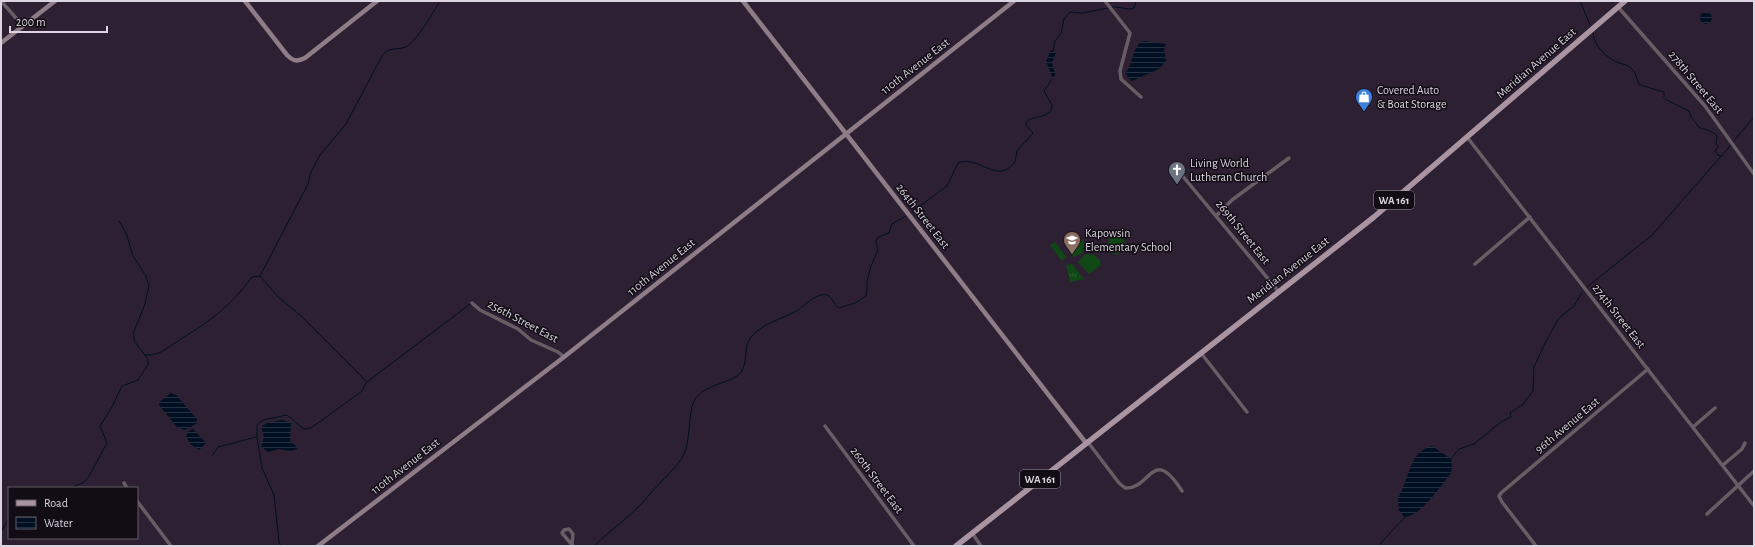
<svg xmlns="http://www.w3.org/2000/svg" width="1755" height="547" viewBox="0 0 1755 547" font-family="'Alegreya Sans',sans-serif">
	<defs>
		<pattern id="grass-tufts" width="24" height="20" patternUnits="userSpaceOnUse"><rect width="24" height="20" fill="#104815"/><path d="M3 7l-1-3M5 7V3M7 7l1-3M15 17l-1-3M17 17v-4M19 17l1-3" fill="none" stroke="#326237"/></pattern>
		<pattern id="water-rules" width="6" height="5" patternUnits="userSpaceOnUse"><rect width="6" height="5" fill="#000f22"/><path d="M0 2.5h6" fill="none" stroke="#253142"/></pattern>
	</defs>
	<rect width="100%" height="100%" fill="#2d2033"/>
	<path fill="url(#grass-tufts)" d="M1055 242 1066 257 1062 261 1050 245Z
		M1072 264 1084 279 1070 282 1066 265Z"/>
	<path fill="#104815" d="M1118 232 1128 246 1116 255 1108 247 1109 239 1111 235Z
		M1077 235 1084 243 1083 251 1081 254 1073 257 1064 243Z
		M1086 254 1094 255 1100 260 1101 265 1089 274 1078 262Z"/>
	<path fill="url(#water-rules)" d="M1700 18a6 6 0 1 1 12 0a6 6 0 1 1-12 0Z
		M1142 41C1151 41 1159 44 1166 44L1164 49 1166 61 1159 69 1132 81 1128 78 1126 73C1133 62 1132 49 1142 41Z
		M1051 50 1056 53 1052 62 1055 75 1053 79 1046 61Z
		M171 393 176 395 197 419 196 424 185 430 177 427 159 405V402Z
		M282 420 291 423 290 442 296 446 297 449 290 451 279 449 268 452 261 446 264 437 261 427 267 423Z
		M193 429 206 443 199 450 190 444 186 436 189 431Z
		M1432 446 1451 459 1452 467 1451 473C1441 485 1421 517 1404 517L1399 510 1398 498C1409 481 1408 452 1432 446Z"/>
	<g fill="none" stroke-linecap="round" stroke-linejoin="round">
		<path stroke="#000f22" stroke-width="1" d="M1580 1 1590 25
			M1112 7C1120 6 1127 11 1134 8L1136 1
			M1593 33C1594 47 1607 58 1619 63 1623 64 1628 65 1631 68 1637 73 1636 80 1640 85L1664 92V97
			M1053 51 1055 41 1061 33 1064 19 1070 12 1082 13 1108 8
			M1665 99 1689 111 1691 117 1700 128C1707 130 1711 130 1717 136L1716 143 1718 147 1715 151 1718 155 1721 156
			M1733 142 1754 117
			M912 212 947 186 958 163C975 156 992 176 1005 170 1009 169 1012 165 1015 162L1017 151 1033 133 1026 125V122C1034 114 1051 120 1052 105L1044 91 1052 79
			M260 276 308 184 311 172 320 155 346 124 383 54C390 47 397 50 406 47 417 41 433 12 440 1
			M260 276 277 296 300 315 367 382 470 304
			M1587 287 1652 235 1731 145
			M145 355C160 356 165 349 178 341 211 320 228 309 252 277L260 276
			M212 456 218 447 256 437
			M1450 460 1459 449 1474 444 1501 422 1511 417 1510 413 1523 404 1533 391 1534 367 1544 345 1559 318 1574 306 1582 292
			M71 488 84 482 88 478 107 443 100 426 112 407 122 386 138 380 148 365V359L135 342 133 334 145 304 149 286 146 276 133 256 126 233 119 221
			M1 532 9 518
			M281 546 279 542 274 495 262 468 257 437V425L263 420 287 415 304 429 311 428 362 391 366 383
			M594 546C607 533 622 523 635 510 644 502 651 492 660 483 667 475 676 468 682 458 692 441 687 413 695 399 704 384 734 383 741 372 749 361 742 345 753 335 765 322 783 319 798 310 804 306 817 292 827 295 832 297 834 305 839 308L855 303 866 296C867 292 867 288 867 283 868 274 873 259 878 251L876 241 878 237 889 233 892 224 906 216
			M1378 546 1405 517"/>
		<path stroke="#685d64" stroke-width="3.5" d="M1 1 23 26
			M1105 1 1130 33 1120 71 1121 79 1141 97
			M1618 7 1705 106 1754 174
			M1467 137 1754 506
			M1176 168 1279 292
			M1217 215 1232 200 1289 158
			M1475 264 1530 217
			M472 303 480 310 518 329 531 340 558 352 564 357
			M1201 353 1247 412
			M825 426 914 546
			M1693 427 1715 408
			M1087 441 1119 483 1125 488C1151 490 1152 444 1182 491
			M1723 465 1742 449 1745 443
			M124 483 127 488
			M137 501 171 546
			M1707 514 1754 471
			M972 533 981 546
			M572 544 573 534 569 529 564 530 562 533 573 546
			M1536 546 1502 502 1499 496 1501 493 1648 369"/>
		<path stroke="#8e7c87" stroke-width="4.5" d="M245 1 287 55C293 61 297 62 305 58L377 1
			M743 1 1086 443
			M1 43 55 1
			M318 546 564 357 1014 1"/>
		<path stroke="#ab94a1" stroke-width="5.5" d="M956 546 1374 217 1625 1"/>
	</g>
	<defs>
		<symbol id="shop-pin" viewBox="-11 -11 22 30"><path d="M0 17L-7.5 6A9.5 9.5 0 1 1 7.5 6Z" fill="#3f7fe0" stroke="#120d15"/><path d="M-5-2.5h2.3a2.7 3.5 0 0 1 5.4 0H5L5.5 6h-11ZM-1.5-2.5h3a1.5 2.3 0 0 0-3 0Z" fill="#fff"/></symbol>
		<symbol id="church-pin" viewBox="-11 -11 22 30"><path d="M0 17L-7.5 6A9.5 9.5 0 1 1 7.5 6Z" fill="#6b7280" stroke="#120d15"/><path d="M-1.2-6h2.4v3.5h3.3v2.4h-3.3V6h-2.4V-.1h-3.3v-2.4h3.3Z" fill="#fff"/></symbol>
		<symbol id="school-pin" viewBox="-11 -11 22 30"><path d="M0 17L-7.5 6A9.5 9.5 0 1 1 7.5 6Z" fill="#8d6e63" stroke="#120d15"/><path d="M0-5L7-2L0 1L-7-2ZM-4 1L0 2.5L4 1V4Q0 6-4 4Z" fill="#fff"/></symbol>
	</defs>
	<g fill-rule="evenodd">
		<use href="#shop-pin" x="1354" y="87" width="20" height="27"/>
		<use href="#church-pin" x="1167" y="160" width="20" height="27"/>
		<use href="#school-pin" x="1062" y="230" width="20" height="27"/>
	</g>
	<g text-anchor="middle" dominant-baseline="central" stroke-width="3" stroke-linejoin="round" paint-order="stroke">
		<g fill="#120d15" stroke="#9f98a3" stroke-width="1">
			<rect x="1374" y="191" width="40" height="18" rx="3"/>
			<rect x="1020" y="470" width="40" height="18" rx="3"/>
		</g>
		<g font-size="11" font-weight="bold" fill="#dcd4e0">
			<text x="1394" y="200">WA 161</text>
			<text x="1040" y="479">WA 161</text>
		</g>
		<g font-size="12" fill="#dcd4e0" stroke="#120d15">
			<text transform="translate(1536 63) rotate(-41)">Meridian Avenue East</text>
			<text transform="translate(915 66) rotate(-38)">110th Avenue East</text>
			<text transform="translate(1696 82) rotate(50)">278th Street East</text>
			<text transform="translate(923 216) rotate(52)">264th Street East</text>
			<text transform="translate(1243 232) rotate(51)">269th Street East</text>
			<text transform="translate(661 267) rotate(-39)">110th Avenue East</text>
			<text transform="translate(1288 270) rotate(-38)">Meridian Avenue East</text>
			<text transform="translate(1619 316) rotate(52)">274th Street East</text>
			<text transform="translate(523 321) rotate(28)">256th Street East</text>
			<text transform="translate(1567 425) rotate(-40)">96th Avenue East</text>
			<text transform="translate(405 466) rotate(-38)">110th Avenue East</text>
			<text transform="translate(877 480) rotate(53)">260th Street East</text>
		</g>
		<g font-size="12" fill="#dcd4e0" stroke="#120d15" text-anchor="start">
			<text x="1377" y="90">Covered Auto<tspan x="1377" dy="14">&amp; Boat Storage</tspan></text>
			<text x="1190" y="163">Living World<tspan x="1190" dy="14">Lutheran Church</tspan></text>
			<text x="1085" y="233">Kapowsin<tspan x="1085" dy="14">Elementary School</tspan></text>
		</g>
	</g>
	<rect width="1755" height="547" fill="none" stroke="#dcd4e0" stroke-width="4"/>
	<rect x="8" y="487" width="130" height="52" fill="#120d15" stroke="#635d66"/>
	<rect x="16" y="500" width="20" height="6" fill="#ab94a1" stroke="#635d66"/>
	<text x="44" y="507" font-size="12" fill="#dcd4e0">Road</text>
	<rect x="16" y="517" width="20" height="12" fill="url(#water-rules)" stroke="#635d66"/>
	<text x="44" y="527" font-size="12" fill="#dcd4e0">Water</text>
	<path d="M10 26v6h97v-6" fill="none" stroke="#dcd4e0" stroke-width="2"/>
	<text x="16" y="26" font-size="12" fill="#dcd4e0" stroke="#120d15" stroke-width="3" paint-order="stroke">200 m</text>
</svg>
